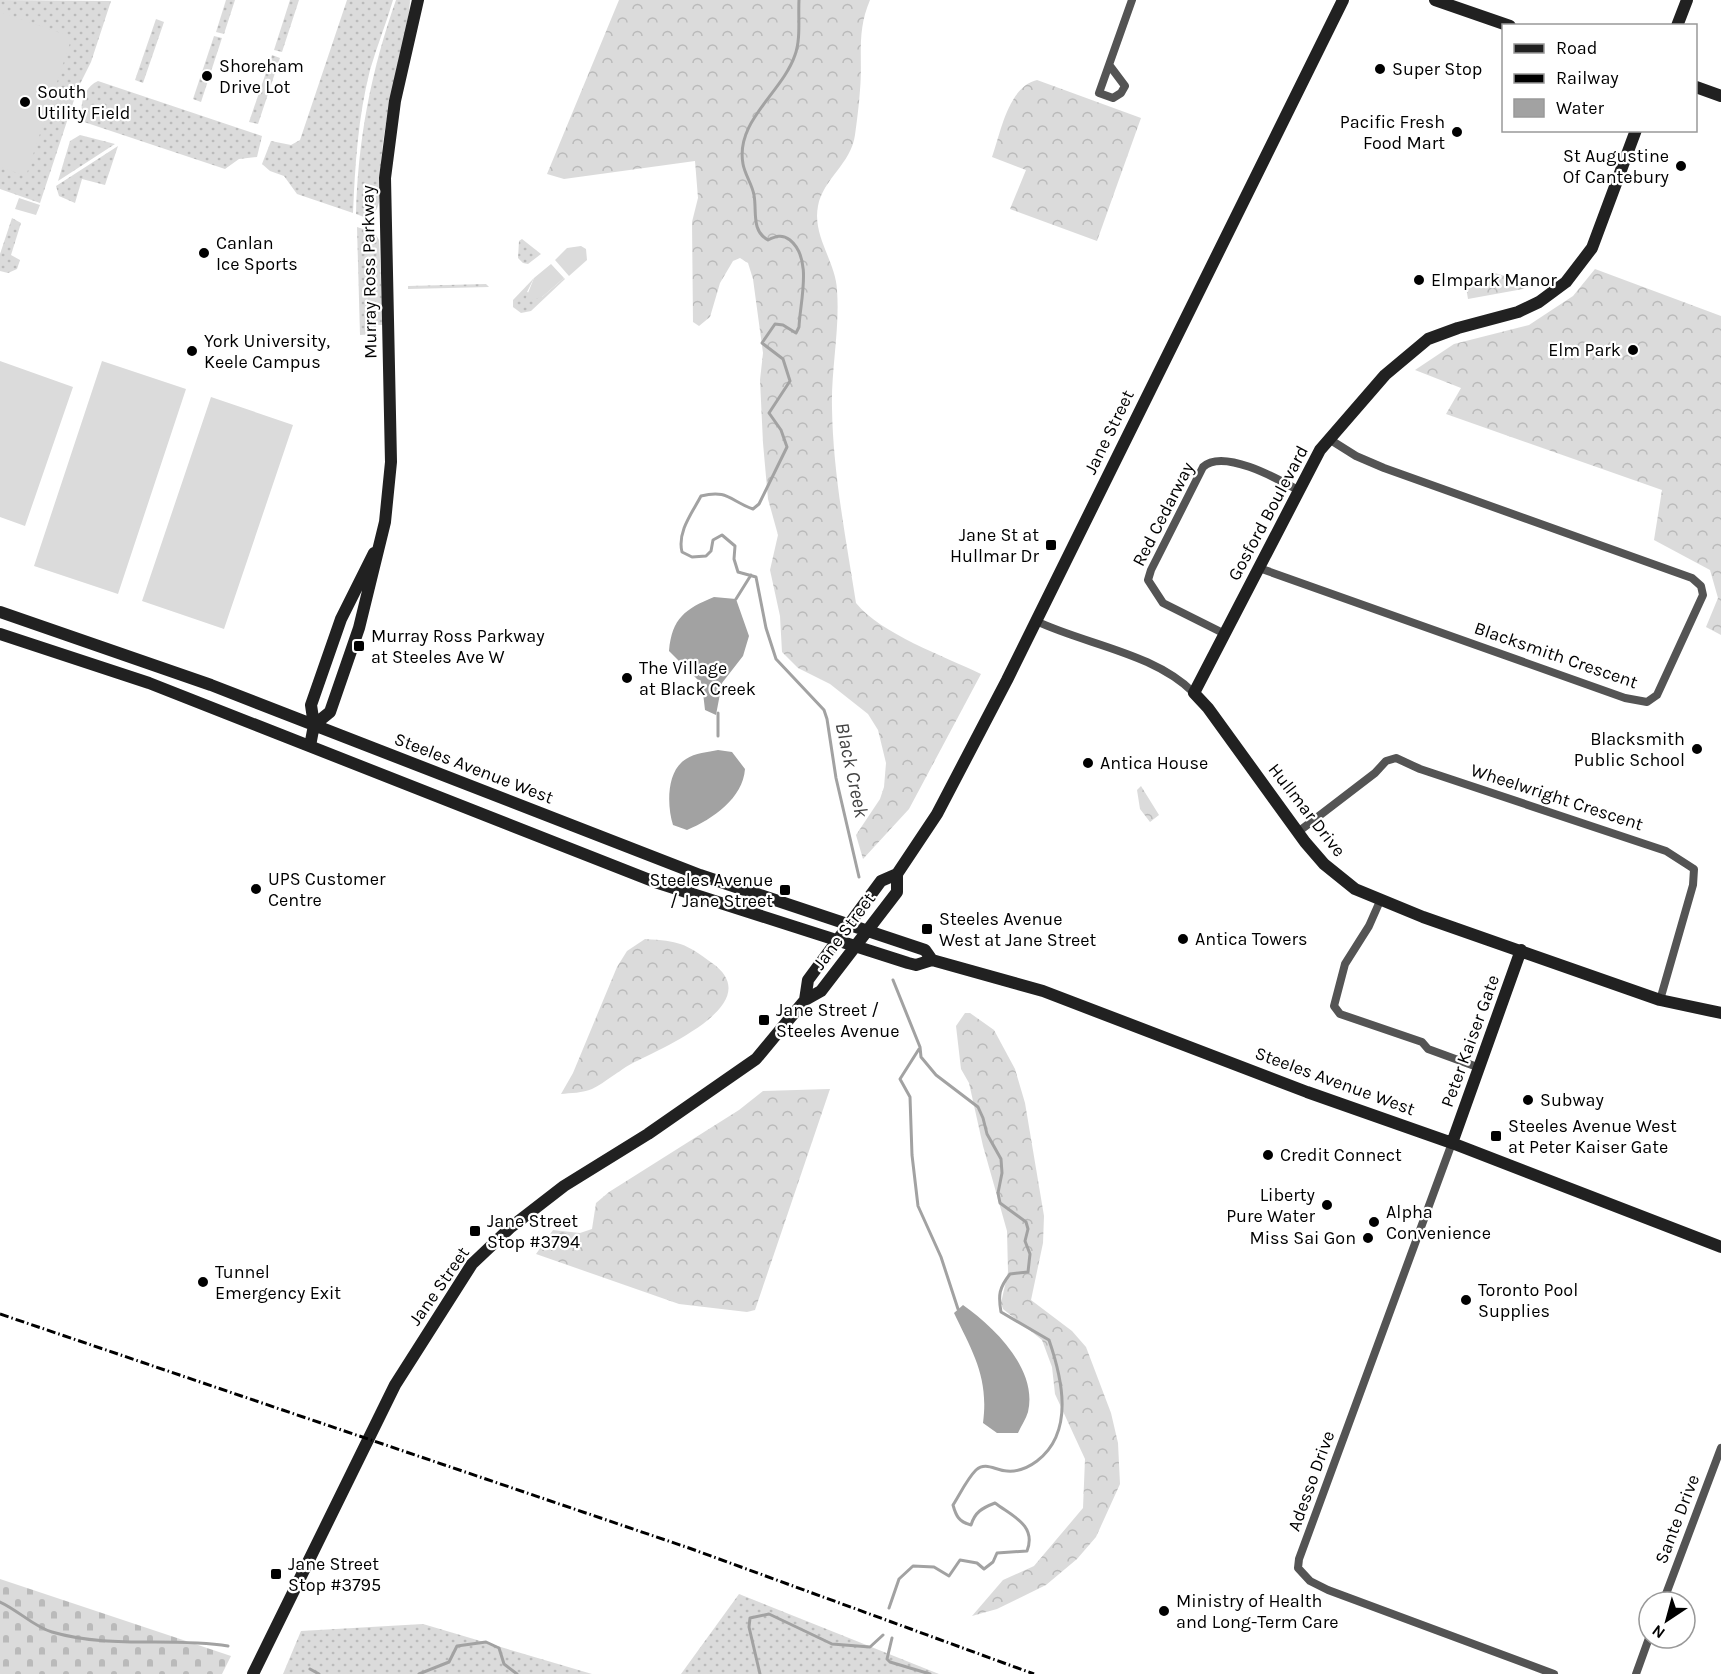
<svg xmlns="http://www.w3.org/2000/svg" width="1721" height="1674" viewBox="0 0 1721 1674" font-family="Karla,sans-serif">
	<defs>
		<pattern id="grass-dots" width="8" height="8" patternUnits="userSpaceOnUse" patternTransform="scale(1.5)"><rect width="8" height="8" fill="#dbdbdb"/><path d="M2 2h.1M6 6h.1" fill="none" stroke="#bababa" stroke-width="1.8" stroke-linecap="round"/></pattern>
		<pattern id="forest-crowns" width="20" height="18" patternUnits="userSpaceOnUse" patternTransform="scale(1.5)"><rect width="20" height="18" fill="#dbdbdb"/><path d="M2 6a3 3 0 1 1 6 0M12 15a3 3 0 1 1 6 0" fill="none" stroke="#bababa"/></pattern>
		<pattern id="cemetery-stones" width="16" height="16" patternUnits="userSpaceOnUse" patternTransform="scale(1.5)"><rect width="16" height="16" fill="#dbdbdb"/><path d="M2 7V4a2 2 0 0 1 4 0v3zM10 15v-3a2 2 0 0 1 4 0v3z" fill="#bababa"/></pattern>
	</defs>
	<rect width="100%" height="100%" fill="#fff"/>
	<path fill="url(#grass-dots)" d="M0 0 111 1 91 62 78 88 40 203 0 189Z
		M226 0H235L224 34 216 32Z
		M290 0H299L282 52 274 50Z
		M347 0H393C386 24 377 46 370 70 358 117 355 165 353 213L297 194 284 176 270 171 262 164 271 141 291 145 300 140Z
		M396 0H410C407 51 387 100 382 152 380 169 385 202 373 215L364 217 356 214C358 139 371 71 396 0Z
		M156 19 164 22 143 83 135 80Z
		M214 36 222 38 201 102 193 99Z
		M272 55 280 58 258 124 249 122Z
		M98 81 262 136 257 157 239 159 225 169 84 122C78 109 83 87 98 81Z
		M80 135 115 144 58 181 70 141Z
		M118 146 105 185 82 179 75 203 59 196 56 186Z
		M12 218 21 223 11 255 20 260 17 269 8 273 0 271V254Z
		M357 227 375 233 379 240 383 325H376L377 334 360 335Z
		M522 239 541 254 528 264 523 263 518 258 519 241Z
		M534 278 527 292 542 297 564 278 565 279 531 311 521 313 513 307V300Z
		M486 284 489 287 408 289V286Z
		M739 1594 939 1674H681Z
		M423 1624 592 1674H283L301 1631Z"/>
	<path fill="url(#forest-crowns)" d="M619 0H870C856 33 863 57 860 90 859 105 857 120 855 135 851 164 823 179 818 206 812 236 836 262 837 290 840 329 831 369 832 408 833 473 846 539 856 603 881 634 944 656 981 674L909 809 863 859 856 835 880 799 884 787 886 763 878 730 868 714 830 684 798 668 782 652 780 616 770 570 778 535 768 499 763 443 760 380 763 353 753 279 748 263 740 258 733 261 720 283 710 317 699 326 693 322 692 222 698 198 695 161 564 179 547 174Z
		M1037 80 1141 118 1097 241 1010 209 1026 170 992 157C1001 132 1008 87 1037 80Z
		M1595 269 1721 316V635L1706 627 1718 598 1710 570 1654 540 1662 490 1446 414 1461 388 1415 370 1454 344 1529 325 1573 296Z
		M1495 273 1528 283 1523 289 1468 299 1465 281Z
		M1141 786 1159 815 1150 822 1140 809 1137 790Z
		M645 939C679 941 685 943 712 963 770 1004 659 1049 631 1064 618 1071 606 1082 592 1089 583 1093 570 1093 561 1094L573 1073 617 967 627 951Z
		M965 1013H970L994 1030 1015 1069 1025 1103 1044 1216 1043 1243 1031 1300 1072 1331 1086 1347 1111 1413 1118 1443 1120 1484 1096 1537 1077 1559 1046 1585 997 1609 972 1616 1003 1580 1034 1566 1083 1508 1085 1459 1055 1394 1052 1367 1042 1340 1003 1309 1001 1303 1008 1272 1007 1231 983 1146 969 1083 961 1069 956 1026Z
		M830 1089 755 1310 747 1312 679 1304 536 1254 553 1230 580 1233 592 1229 596 1203 609 1192 739 1110 763 1091Z"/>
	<path fill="url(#cemetery-stones)" d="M0 1579 231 1656 222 1674H0Z"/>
	<path fill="#dbdbdb" d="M0 12 72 37 26 176 0 167Z
		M19 198 40 205 36 215 15 209Z
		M581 246 586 249 587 260 569 276 555 260 567 248Z
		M551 264 564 278 542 297 530 300 526 298 534 278Z
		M0 361 73 387 25 526 0 517Z
		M102 361 186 389 118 594 34 566Z
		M211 397 293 425 224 629 142 601Z"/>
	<path fill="#a2a2a2" d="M714 597 736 599 749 636 743 656 722 683 716 715 705 710 702 684 669 651C672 618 685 609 714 597Z
		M718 750 732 752 745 769C743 798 713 819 687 830L673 825C667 806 666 771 686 759 695 753 708 752 718 750Z
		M963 1305C994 1327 1038 1369 1028 1412 1026 1419 1021 1426 1018 1433H997L983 1423C989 1377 973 1353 954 1313Z"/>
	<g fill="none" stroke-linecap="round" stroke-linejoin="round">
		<path stroke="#a2a2a2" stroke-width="3" d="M799 0C798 17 801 39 795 55 782 93 735 121 743 164 745 175 752 184 754 195 757 211 751 231 768 240 776 236 782 234 790 240 813 259 800 301 799 327L796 333 783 325 775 324 762 343 783 359 790 381 769 413 781 430 787 447 759 504 753 509C730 501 728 489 701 496 692 513 677 532 682 552L692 557 706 556 711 551 713 540 722 535 735 546 734 559 738 572 756 577 766 628 776 659 824 710 827 719 836 778 859 877
			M736 599 751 575
			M718 713V736
			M919 1049 900 1079 910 1097 912 1155 918 1206 941 1257 958 1309
			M0 1602C18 1610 34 1627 52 1632 110 1649 170 1637 228 1646
			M889 1608 899 1579 913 1566 934 1567 949 1576 960 1560 977 1563 984 1569 993 1562 997 1553 1027 1551C1037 1525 1012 1516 995 1503 982 1508 975 1512 971 1525 959 1522 956 1516 953 1505 960 1494 967 1479 976 1470 986 1461 996 1471 1007 1471 1018 1472 1029 1467 1037 1461 1075 1432 1062 1378 1049 1340L1001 1312C998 1295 999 1288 1010 1274L1028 1272 1030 1254 1025 1241 1028 1229 1026 1222 1000 1203 998 1193 1002 1173 1001 1159 987 1134 983 1118 978 1107 936 1075 921 1057 920 1047 893 980
			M892 1638 887 1659 890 1662 930 1674
			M310 1669 319 1674
			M419 1674 449 1662 457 1646 486 1642 499 1648 504 1664 517 1674
			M760 1674 749 1627 750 1618 769 1614 832 1644 870 1647 883 1635"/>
		<path stroke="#545454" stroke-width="8" d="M1110 66 1125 86 1121 93 1113 98 1099 93 1132 0
			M1259 568 1625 698 1647 702 1657 695 1703 595 1701 586 1692 578 1384 468 1356 456 1329 439
			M1036 621C1087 645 1154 653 1194 693
			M1225 634 1163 603 1148 580 1151 570 1203 467C1223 448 1278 479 1298 490
			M1298 832 1375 773 1386 761 1396 758 1420 769 1666 851 1694 869 1693 885 1660 1000
			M1380 901 1369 926 1345 964 1334 1006 1340 1014 1422 1042 1428 1049 1480 1068
			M1452 1143 1299 1559 1298 1568 1310 1581 1328 1590 1554 1674
			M1663 1602 1721 1448
			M1636 1674 1649 1638"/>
		<path stroke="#212121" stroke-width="12" d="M1435 0 1510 26
			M1677 26 1687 0
			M1696 87 1721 96
			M1636 130 1592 248 1566 282 1539 302 1518 312 1458 328 1428 339 1385 375 1320 450 1194 693 1208 708 1305 842 1324 864 1355 889 1423 917 1660 1000 1721 1013
			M0 612 211 685 700 875 925 950 932 960
			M0 634 149 683 655 882 908 963 916 965 932 960 1043 991 1307 1092 1452 1143 1721 1247
			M314 725 330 712 359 628 385 522 391 462 385 178 395 101 418 0
			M310 746 314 725 311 705 341 619 374 553
			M805 1000 808 980 881 881 897 874
			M1452 1143 1521 950
			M253 1674 395 1385 472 1264 511 1227 564 1186 648 1134 756 1059 805 1000 821 991 897 892V874L937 814 1007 680 1343 0"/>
		<path stroke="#000" stroke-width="3" stroke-dasharray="9 3 1.5 3" stroke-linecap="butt" d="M0 1314 689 1548 1034 1674"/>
	</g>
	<g fill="#000" stroke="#fff" stroke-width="2">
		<circle cx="1380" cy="69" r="6"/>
		<circle cx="207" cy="76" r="6"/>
		<circle cx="25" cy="102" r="6"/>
		<circle cx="1457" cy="132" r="6"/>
		<circle cx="1681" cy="166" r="6"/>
		<circle cx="204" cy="253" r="6"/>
		<circle cx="1419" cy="280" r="6"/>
		<circle cx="1633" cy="350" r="6"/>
		<circle cx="192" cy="351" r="6"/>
		<rect x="1045" y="539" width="12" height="12" rx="3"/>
		<rect x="353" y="640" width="12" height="12" rx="3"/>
		<circle cx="627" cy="678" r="6"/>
		<circle cx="1697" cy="749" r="6"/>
		<circle cx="1088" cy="763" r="6"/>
		<circle cx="256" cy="889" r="6"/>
		<rect x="779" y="884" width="12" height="12" rx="3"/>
		<rect x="921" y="923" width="12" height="12" rx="3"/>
		<circle cx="1183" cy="939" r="6"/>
		<rect x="758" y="1014" width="12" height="12" rx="3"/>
		<circle cx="1528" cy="1100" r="6"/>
		<rect x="1490" y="1130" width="12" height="12" rx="3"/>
		<circle cx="1268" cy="1155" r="6"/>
		<circle cx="1327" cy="1205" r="6"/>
		<circle cx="1374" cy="1222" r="6"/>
		<rect x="469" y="1225" width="12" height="12" rx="3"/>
		<circle cx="1368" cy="1238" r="6"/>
		<circle cx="203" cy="1282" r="6"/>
		<circle cx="1466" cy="1300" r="6"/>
		<rect x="270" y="1568" width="12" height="12" rx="3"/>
		<circle cx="1164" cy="1611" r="6"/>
	</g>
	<g text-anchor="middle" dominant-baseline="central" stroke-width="4.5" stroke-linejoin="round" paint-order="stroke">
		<g font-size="18" fill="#000" stroke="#fff" text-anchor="start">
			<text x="219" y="66">Shoreham<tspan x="219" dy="21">Drive Lot</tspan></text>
			<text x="1392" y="69">Super Stop</text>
			<text x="37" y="92">South<tspan x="37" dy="21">Utility Field</tspan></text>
			<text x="1445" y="122" text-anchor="end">Pacific Fresh<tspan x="1445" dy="21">Food Mart</tspan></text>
			<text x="1669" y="156" text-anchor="end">St Augustine<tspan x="1669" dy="21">Of Cantebury</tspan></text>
			<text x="216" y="243">Canlan<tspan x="216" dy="21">Ice Sports</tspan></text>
			<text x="1431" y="280">Elmpark Manor</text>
			<text x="204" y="341">York University,<tspan x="204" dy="21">Keele Campus</tspan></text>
			<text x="1621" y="350" text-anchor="end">Elm Park</text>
			<text x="1039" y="535" text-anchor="end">Jane St at<tspan x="1039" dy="21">Hullmar Dr</tspan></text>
			<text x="371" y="636">Murray Ross Parkway<tspan x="371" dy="21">at Steeles Ave W</tspan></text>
			<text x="639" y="668">The Village<tspan x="639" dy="21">at Black Creek</tspan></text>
			<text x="1685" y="739" text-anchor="end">Blacksmith<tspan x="1685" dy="21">Public School</tspan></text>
			<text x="1100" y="763">Antica House</text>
			<text x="268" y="879">UPS Customer<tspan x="268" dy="21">Centre</tspan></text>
			<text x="773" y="880" text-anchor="end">Steeles Avenue<tspan x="773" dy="21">/ Jane Street</tspan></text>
			<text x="939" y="919">Steeles Avenue<tspan x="939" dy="21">West at Jane Street</tspan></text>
			<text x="1195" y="939">Antica Towers</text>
			<text x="776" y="1010">Jane Street /<tspan x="776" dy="21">Steeles Avenue</tspan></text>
			<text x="1540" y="1100">Subway</text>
			<text x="1508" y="1126">Steeles Avenue West<tspan x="1508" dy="21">at Peter Kaiser Gate</tspan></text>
			<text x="1280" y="1155">Credit Connect</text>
			<text x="1315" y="1195" text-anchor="end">Liberty<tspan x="1315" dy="21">Pure Water</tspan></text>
			<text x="1386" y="1212">Alpha<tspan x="1386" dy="21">Convenience</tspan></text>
			<text x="487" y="1221">Jane Street<tspan x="487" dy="21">Stop #3794</tspan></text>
			<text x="1356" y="1238" text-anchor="end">Miss Sai Gon</text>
			<text x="215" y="1272">Tunnel<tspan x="215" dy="21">Emergency Exit</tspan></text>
			<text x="1478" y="1290">Toronto Pool<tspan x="1478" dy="21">Supplies</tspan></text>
			<text x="288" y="1564">Jane Street<tspan x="288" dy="21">Stop #3795</tspan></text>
			<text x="1176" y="1601">Ministry of Health<tspan x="1176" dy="21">and Long-Term Care</tspan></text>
		</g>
		<g font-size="18" fill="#000" stroke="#fff">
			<text transform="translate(369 272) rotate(-91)">Murray Ross Parkway</text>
			<text transform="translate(1109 432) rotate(-64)">Jane Street</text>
			<text transform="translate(1268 513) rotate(-62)">Gosford Boulevard</text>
			<text transform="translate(1163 514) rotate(-63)">Red Cedarway</text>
			<text transform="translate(1556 655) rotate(19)">Blacksmith Crescent</text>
			<text transform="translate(474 768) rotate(21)">Steeles Avenue West</text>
			<text transform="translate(1557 797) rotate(18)">Wheelwright Crescent</text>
			<text transform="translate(1307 810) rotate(52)">Hullmar Drive</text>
			<text transform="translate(844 931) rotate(-53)">Jane Street</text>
			<text transform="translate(1470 1041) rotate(-70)">Peter Kaiser Gate</text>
			<text transform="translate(1335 1081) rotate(20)">Steeles Avenue West</text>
			<text transform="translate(439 1286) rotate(-55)">Jane Street</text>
			<text transform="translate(1311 1481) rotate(-70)">Adesso Drive</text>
			<text transform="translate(1677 1519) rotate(-69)">Sante Drive</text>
		</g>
		<g font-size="20" font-style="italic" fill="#434343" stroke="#fff">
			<text transform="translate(852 770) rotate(78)">Black Creek</text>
		</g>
	</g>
	<rect x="1502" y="24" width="195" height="108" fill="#ffffff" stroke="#999999" stroke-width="1.5"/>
	<rect x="1514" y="44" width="30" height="9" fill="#212121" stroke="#999999" stroke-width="1.5"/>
	<text x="1556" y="54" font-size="18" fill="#000000">Road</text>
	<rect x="1514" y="74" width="30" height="9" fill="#000000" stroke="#999999" stroke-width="1.5"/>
	<text x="1556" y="84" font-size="18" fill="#000000">Railway</text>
	<rect x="1514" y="99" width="30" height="18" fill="#a2a2a2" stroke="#999999" stroke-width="1.5"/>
	<text x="1556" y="114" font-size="18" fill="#000000">Water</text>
	<g transform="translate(1667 1620) rotate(216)"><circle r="28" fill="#ffffff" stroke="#999999" stroke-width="1.5"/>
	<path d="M0-4.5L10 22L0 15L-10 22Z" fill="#000000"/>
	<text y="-9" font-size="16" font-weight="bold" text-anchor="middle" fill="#000000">N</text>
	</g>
</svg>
